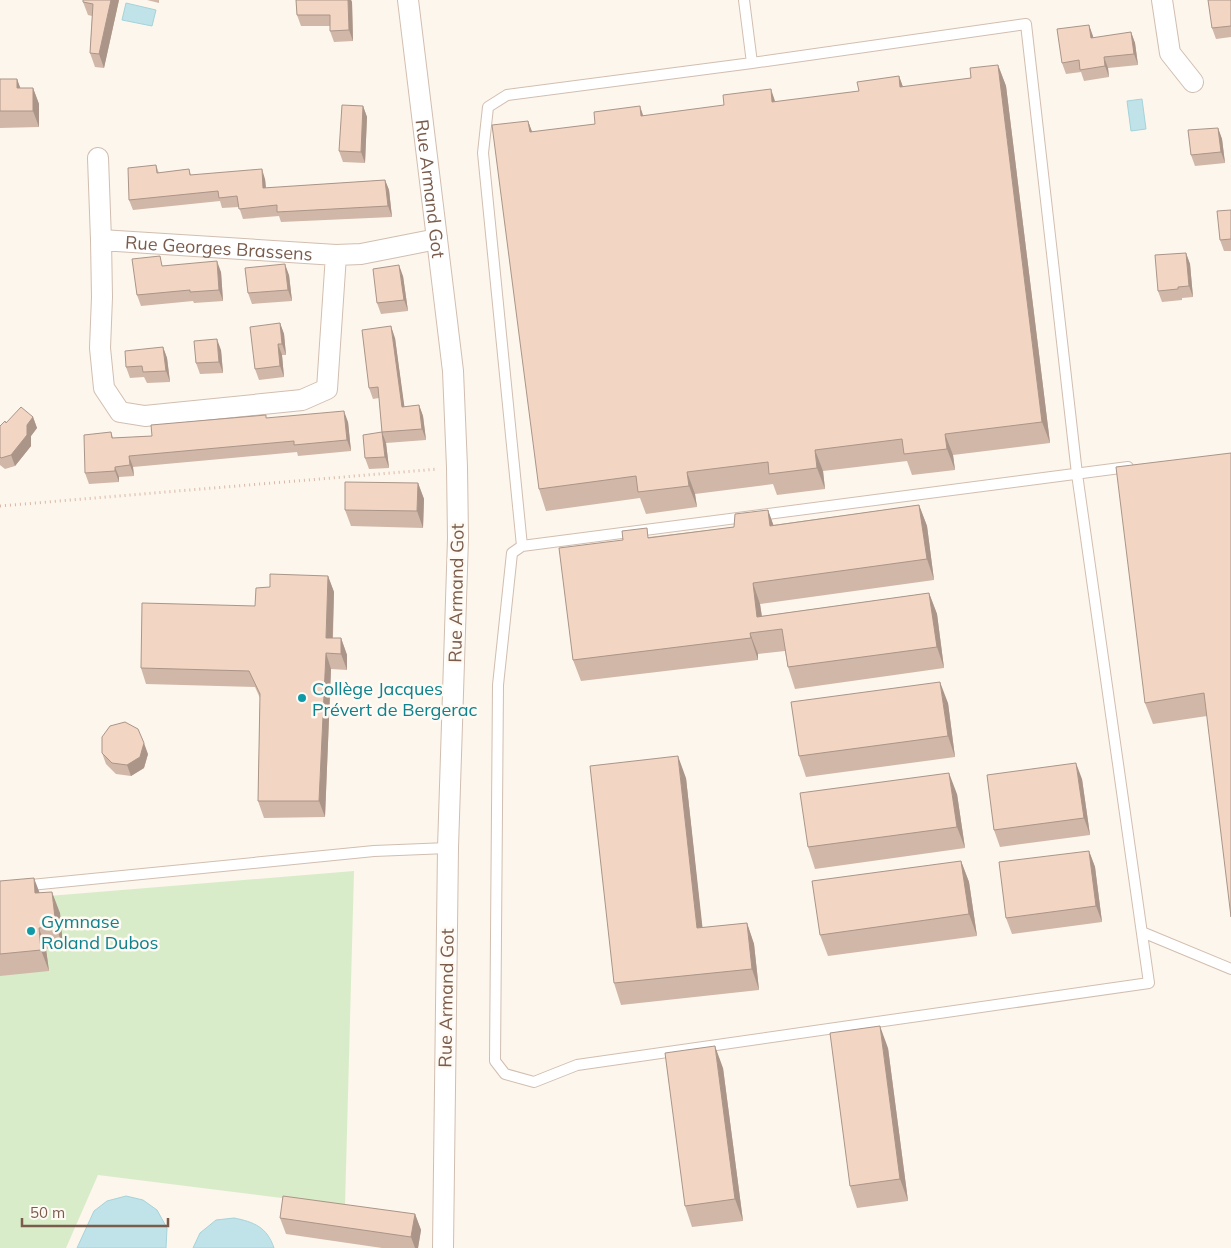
<svg xmlns="http://www.w3.org/2000/svg" width="1231" height="1248" viewBox="0 0 1231 1248" font-family="Mulish,sans-serif">
	<rect width="100%" height="100%" fill="#fdf6ec"/>
	<path fill="#d8ecc9" d="M354 871 345 1206 98 1175 66 1248H0V900Z"/>
	<path fill="#bfe3e8" stroke="#a5d3da" d="M126 3 156 10 152 26 122 20Z
		M1142 99 1146 129 1131 131 1127 101Z
		M126 1196 143 1200 157 1210 167 1228 166 1248H77L94 1211 107 1201Z
		M234 1218C254 1222 267 1227 274 1248H193L200 1233 216 1220Z"/>
	<g fill="none" stroke-linecap="round" stroke-linejoin="round">
		<defs>
			<path id="lane" d="M744 0 752 63
				M1026 24 1077 474 1149 983 577 1065 534 1082 505 1074 495 1061 498 685 512 553 522 546 483 153 488 107 507 95 752 63Z
				M522 546 1128 467
				M0 888 374 851 448 848
				M1142 932 1231 969"/>
			<g id="street">
				<path id="s1" d="M408 0 453 371 457 467 458 538 448 848 443 1248"/>
				<path d="M1162 0 1170 53 1193 82"/>
				<path d="M98 158 101 240"/>
				<path id="s2" d="M336 255 327 389 302 400 145 416 120 412 104 388 100 348 102 297 101 240 336 255 361 254 437 239"/>
			</g>
		</defs>
		<use href="#lane" stroke="#d1beb0" stroke-width="12"/>
		<use href="#street" stroke="#d1beb0" stroke-width="22"/>
		<path stroke="#d9b8a5" stroke-width="3" stroke-dasharray="1 4" stroke-linecap="butt" d="M0 506 438 469"/>
		<use href="#lane" stroke="#fff" stroke-width="10"/>
		<use href="#street" stroke="#fff" stroke-width="20"/>
	</g>
	<path fill="#d1b7a8" d="M83 0H119L104 68 95 67 90 53 92 16 88 15 83 2Z
		M147 0H159V3Z
		M296 0H351L352 2 353 41 334 42 330 31V26H301L297 15Z
		M1231 0V37L1216 39 1212 28Z
		M1089 25 1093 38 1131 32 1135 43 1138 65 1108 68 1109 77 1084 81 1081 72 1066 74 1062 63Z
		M998 65 1006 86 1050 443 953 455 955 470 912 475 907 461 823 471 825 489 777 495 773 484 695 494 697 507 646 514 640 498 546 511 539 489 528 121 532 132 595 124 643 116 775 102 859 91 899 76 903 87 971 78Z
		M0 79H17L20 88H33L39 104V127L0 128Z
		M363 106 367 117 365 163 343 162 339 151Z
		M1218 128 1222 139 1225 163 1195 166 1191 155Z
		M156 165 159 173 189 169 191 175 265 179 266 188 385 180 389 190 392 217 281 222 279 216 243 219 239 207 222 208 220 201 133 210 129 200Z
		M1231 210V251H1224L1220 240Z
		M1186 253 1190 264 1193 297 1182 298V300L1162 302 1158 291Z
		M163 266 221 272 223 301 194 303 193 301 141 306 137 295Z
		M289 275 292 301 252 304 248 293Z
		M403 276 408 311 381 314 377 303Z
		M280 323 284 334 286 355H282L284 377 259 380 255 369Z
		M395 338 404 407 419 405 423 416 426 440 386 443 389 468 369 469 365 458 382 432 379 398 373 399 369 388Z
		M163 347 167 358 170 382 147 383 144 377 130 378 126 367Z
		M221 350 223 373 200 374 196 363Z
		M33 417 37 428 31 436V446L15 466 5 469 0 465V426L6 423Z
		M267 418 348 422 351 451 298 456 297 452 133 467 134 476 119 477V482L89 484 85 473 111 432 113 438 152 436Z
		M1231 453 1207 716 1153 724 1145 703Z
		M418 483 424 499 423 528 351 526 345 510Z
		M919 505 927 526 934 580 760 604 762 616 929 593 937 614 944 668 795 689 788 667 785 651 758 654V660L581 681 573 660 623 540 734 527 768 510 773 525Z
		M328 576 334 592 333 638H341L347 655V670L331 669 325 817 264 818 258 801 260 698 255 687 146 684 141 668 255 606 270 587Z
		M948 703 955 757 806 777 799 756Z
		M102 753 148 754 144 768 131 776 116 774 106 764Z
		M686 778 702 928 747 923 754 944 759 990 621 1005 614 983Z
		M1082 779 1090 835 1000 847 994 830Z
		M957 794 965 848 815 869 808 847Z
		M1089 851 1095 867 1102 922 1012 934 1006 918Z
		M961 861 969 882 977 936 828 956 820 935Z
		M0 881 39 893 60 913 63 947 46 949 49 971 0 976Z
		M888 1048 908 1201 857 1208 850 1186Z
		M723 1068 743 1221 692 1227 685 1206Z
		M415 1214 421 1230 418 1248H382L286 1234 280 1218Z"/>
	<path fill="#aa9588" d="M111 0H119L104 68 99 54Z
		M348 0H351L352 2 353 41 349 30Z
		M1089 25 1093 36 1095 49 1091 38Z
		M1131 32 1135 43 1138 65 1134 54Z
		M1104 57 1108 68 1109 77 1105 66Z
		M998 65 1006 86 1050 443 1042 422Z
		M899 76 907 98 900 87Z
		M17 79 23 95 17 88Z
		M33 88 39 104V127L33 111Z
		M771 89 778 110 772 102Z
		M363 106 367 117 365 163 361 152Z
		M640 106 647 127 641 116Z
		M528 121 536 142 530 132Z
		M1218 128 1222 139 1225 163 1221 152Z
		M262 169 265 179 267 199 263 188Z
		M385 180 389 190 392 217 388 206Z
		M1186 253 1190 264 1193 297 1189 286Z
		M217 261 221 272 223 301 219 290Z
		M285 264 289 275 292 301 288 290Z
		M399 265 403 276 408 311 404 300Z
		M280 323 284 334 286 355 282 344Z
		M391 326 395 338 406 418 402 407Z
		M217 339 221 350 223 373 219 362Z
		M278 344 282 355 284 377 280 366Z
		M163 347 167 358 170 382 166 371Z
		M419 405 423 416 426 440 422 429Z
		M344 411 348 422 351 451 347 440Z
		M33 417 37 428 31 436V446L15 466 11 455 27 425Z
		M382 432 386 443 389 468 385 457Z
		M945 434 953 455 955 470 947 449Z
		M815 450 823 471 825 489 817 468Z
		M129 456 133 467 134 476 130 465Z
		M115 467 119 477V482L115 471Z
		M687 472 695 494 697 507 689 486Z
		M418 483 424 499 423 528 417 511Z
		M919 505 927 526 934 580 927 559Z
		M768 510 776 532 770 526Z
		M328 576 334 592 332 655 326 638Z
		M753 583 760 604 764 632 757 617Z
		M929 593 937 614 944 668 937 647Z
		M750 633 758 654V660L751 638Z
		M341 638 347 655V670L341 654Z
		M326 653 331 669 325 817 319 801Z
		M940 682 948 703 955 757 948 736Z
		M144 743 148 754 144 768 131 776 127 765Z
		M678 756 686 778 705 950 697 928Z
		M1076 763 1082 779 1090 835 1084 818Z
		M949 773 957 794 965 848 957 827Z
		M1089 851 1095 867 1102 922 1096 906Z
		M961 861 969 882 977 936 969 914Z
		M34 878 42 899 35 893Z
		M52 892 60 913 63 947 56 926Z
		M747 923 754 944 759 990 752 969Z
		M39 928 46 949 49 971 41 950Z
		M880 1026 888 1048 908 1201 900 1179Z
		M715 1046 723 1068 743 1221 735 1199Z
		M415 1214 421 1230 418 1248H415L411 1237Z"/>
	<path fill="#f3d5c3" stroke="#aa9588" d="M83 0H111L99 54 90 53 93 4 83 2Z
		M296 0H348L349 30 330 31V15H297Z
		M1208 0H1231V26L1212 28Z
		M1089 25 1091 38 1131 32 1134 54 1104 57 1105 66 1080 70 1079 60 1062 63 1057 29Z
		M998 65 1042 422 945 434 947 449 904 454 902 439 815 450 817 468 769 474 768 462 687 472 689 486 638 492 636 476 539 489 492 125 528 121 530 132 595 124 594 112 640 106 641 116 724 105 723 95 771 89 772 102 859 91 857 82 899 76 900 87 971 78 970 68Z
		M0 79H17V88H33V111H0Z
		M342 105 363 106 361 152 339 151Z
		M1218 128 1221 152 1191 155 1188 130Z
		M156 165 157 173 189 169 190 175 262 169 263 188 385 180 388 206 277 212V205L239 209 237 196 219 198 218 191 129 200 128 168Z
		M1231 210V239L1220 240 1217 211Z
		M1186 253 1189 286 1178 287V289L1158 291 1155 255Z
		M160 256 162 266 217 261 219 290 190 292V290L137 295 132 259Z
		M285 264 288 290 248 293 245 268Z
		M399 265 404 300 377 303 373 269Z
		M280 323 282 344H278L280 366 255 369 250 327Z
		M391 326 402 407 419 405 422 429 382 432 378 387 369 388 362 330Z
		M217 339 219 362 196 363 194 341Z
		M163 347 166 371 143 372 142 366 126 367 125 351Z
		M21 407 33 417 27 425V435L11 455 1 458 0 457V426L5 421 6 423Z
		M344 411 347 440 294 445V441L129 456 130 465 115 467V471L85 473 84 435 111 432 112 438 152 436 151 425 266 415V418Z
		M382 432 385 457 365 458 363 435Z
		M1231 453V917L1204 693 1145 703 1116 467Z
		M345 482 418 483 417 511 345 510Z
		M919 505 927 559 753 583 757 617 929 593 937 647 788 667 782 629 750 633 751 638 573 660 559 548 623 540 622 531 647 528 648 538 734 527 735 514 768 510 770 526Z
		M270 574 328 576 326 638H341V654L326 653 319 801H258L260 694 249 671 141 668 142 603 255 606 256 588 270 587Z
		M940 682 948 736 799 756 791 702Z
		M125 722 138 729 144 743 140 757 127 765 112 763 102 753V737L110 726Z
		M678 756 697 928 747 923 752 969 614 983 590 766Z
		M1076 763 1084 818 994 830 987 775Z
		M949 773 957 827 808 847 800 793Z
		M1089 851 1096 906 1006 918 999 862Z
		M961 861 969 914 820 935 812 881Z
		M34 878 35 893 52 892 56 926 39 928 41 950 0 954V881Z
		M880 1026 900 1179 850 1186 830 1033Z
		M715 1046 735 1199 685 1206 665 1053Z
		M283 1196 415 1214 411 1237 280 1218Z"/>
	<g fill="#0f9aa8" stroke="#fffaf3" stroke-width="2">
		<circle cx="302" cy="698" r="5"/>
		<circle cx="31" cy="931" r="5"/>
	</g>
	<g text-anchor="middle" dominant-baseline="central" stroke-width="5" stroke-linejoin="round" paint-order="stroke">
		<g font-size="18" fill="#7a5c4d" stroke="#fffaf3">
			<text stroke="none"><textPath href="#s1" startOffset="190">Rue Armand Got</textPath></text>
			<text stroke="none"><textPath href="#s2" startOffset="640">Rue Georges Brassens</textPath></text>
			<text transform="translate(456 593) rotate(-89)">Rue Armand Got</text>
			<text transform="translate(446 998) rotate(-89)">Rue Armand Got</text>
		</g>
		<g font-size="18" fill="#0d838f" stroke="#fffaf3" text-anchor="start">
			<text x="312" y="688">Collège Jacques<tspan x="312" dy="21">Prévert de Bergerac</tspan></text>
			<text x="41" y="921">Gymnase<tspan x="41" dy="21">Roland Dubos</tspan></text>
		</g>
	</g>
	<path d="M22 1218v8h146v-8" fill="none" stroke="#7a5c4d" stroke-width="2.5"/>
	<text x="30" y="1218" font-size="15" fill="#7a5c4d" stroke="#fffaf3" stroke-width="4" paint-order="stroke">50 m</text>
</svg>
